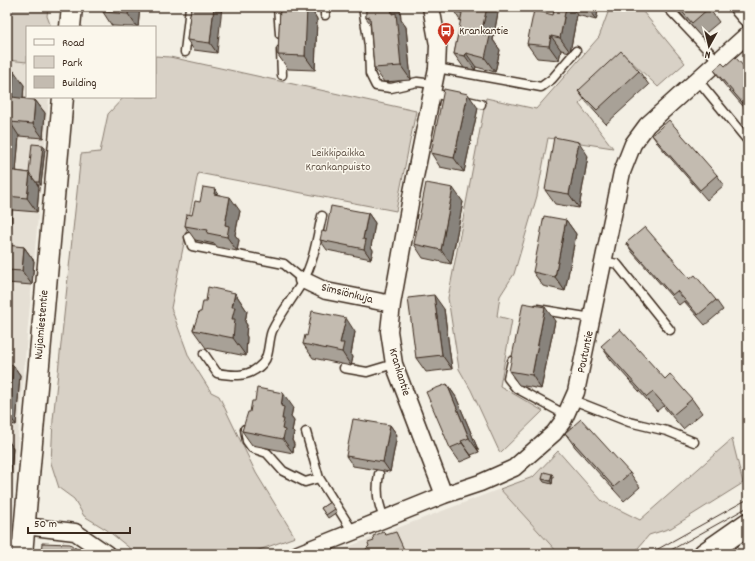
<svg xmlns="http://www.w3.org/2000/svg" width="755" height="561" viewBox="0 0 755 561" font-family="Dekko,sans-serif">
	<rect width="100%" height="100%" fill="#f3efe4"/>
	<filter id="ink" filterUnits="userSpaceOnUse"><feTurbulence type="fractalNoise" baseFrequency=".025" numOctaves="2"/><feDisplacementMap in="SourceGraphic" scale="8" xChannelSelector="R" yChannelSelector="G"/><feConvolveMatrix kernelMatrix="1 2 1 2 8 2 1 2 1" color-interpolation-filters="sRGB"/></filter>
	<g filter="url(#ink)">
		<path fill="#e5dfd4" d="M7 60 27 62V97H49L7 554Z
			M500 489 559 554H329Z"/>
		<path fill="#d8d1c6" stroke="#8a7e72" d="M7 7H48L47 16 51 27H27V62L7 60Z
			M610 7H639L685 63 658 87 627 57 579 104 613 148 548 138 537 196 514 274 500 296 497 316 512 320 500 386 543 411 500 453 471 390 459 369 448 298 486 98 536 109 599 37Z
			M155 56 170 57 416 111 396 211 198 173 171 308 189 357 211 392 219 396 256 473 295 537 248 554H137L107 530 84 516 74 499 59 488 51 463 53 420 81 154 100 152 108 114 124 97H155Z
			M732 439 743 483 671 528 649 535 633 554H559L500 489 533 477 558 451 602 501 640 520Z"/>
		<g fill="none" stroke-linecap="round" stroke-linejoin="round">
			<defs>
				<path id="service" d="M278 7 280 34
					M325 7V15
					M363 7 369 46 370 74 376 86 391 88 417 82 434 84
					M667 7 718 61
					M281 50 282 75
					M185 52 190 7
					M437 68 541 87 552 79 576 51
					M697 79 748 141
					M432 93 481 104
					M189 237 192 246 284 264 303 280
					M604 261 617 264 670 330
					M537 309 592 318
					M204 354 217 373C233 376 250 378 263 363 270 355 268 341 272 331 280 314 293 298 303 281 314 261 317 238 322 216
					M512 361 508 378 516 388 566 415
					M344 368 367 372 394 364
					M573 400 629 422 667 431 694 442
					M245 429 247 441 252 448 267 453 283 471 305 482 319 478 353 532
					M306 432 319 478
					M379 474C376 490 377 504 385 519
					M7 546 22 545"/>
				<path id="minor" d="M431 7 438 45 437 68 412 192 392 304 389 331 394 364 444 495
					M303 280 326 291 392 304
					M25 526 75 532 107 554
					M298 554 444 495 480 483 514 468 554 433 563 421 576 392 622 172 633 144 647 125 748 34"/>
				<path id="tertiary" d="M70 27 72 7
					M22 554 63 97"/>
				<path id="secondary" d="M741 7 748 15
					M705 554 748 524"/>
			</defs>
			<use href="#service" stroke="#3b2a1e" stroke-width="11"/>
			<use href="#minor" stroke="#3b2a1e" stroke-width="19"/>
			<use href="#tertiary" stroke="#3b2a1e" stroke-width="23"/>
			<use href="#secondary" stroke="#3b2a1e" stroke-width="25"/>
			<use href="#service" stroke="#fbf7ec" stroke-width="8"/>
			<use href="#minor" stroke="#fbf7ec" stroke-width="16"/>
			<use href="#tertiary" stroke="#fbf7ec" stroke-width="20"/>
			<use href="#secondary" stroke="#fbf7ec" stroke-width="22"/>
			<path stroke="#3b2a1e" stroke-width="1" d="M649 554 748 499
				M664 554 748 507"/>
		</g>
		<path fill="#a8a197" stroke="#3b2a1e" d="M140 7 138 27H127L112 26 103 12Z
			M191 7 217 53 194 50 187 40Z
			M277 7H313V12L317 19 315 70 288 69 278 55 280 11Z
			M366 7H400L401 20 406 27 411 80 384 82 374 68 370 23 366 18Z
			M499 7 493 40 500 50 495 72 476 67 475 70 464 68 454 54 461 22 454 11Z
			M555 7H599L596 20 577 15 570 52 561 50 559 60 537 58 527 44 553 15Z
			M675 7H708L719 22 701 37Z
			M725 66 748 71V112L724 84 714 70Z
			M7 70 24 85 23 98 35 100 45 113 43 138 19 136 16 171 29 173 45 148 41 185H38L39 187 37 212 12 210 9 246 24 247 34 261 32 285 7 283Z
			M639 71 649 85 606 124 588 104 578 91Z
			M478 108 464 172 440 167 431 153Z
			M652 135 717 175 724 185 707 200 659 145Z
			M588 156 579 208 555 204 545 190Z
			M215 189 219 195 240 211 235 235 239 240 237 251 217 247 215 244 195 240 185 226 200 202Z
			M463 202 451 264 423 258 414 244Z
			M368 213 375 223 371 247 373 250 371 259 327 250 320 240 326 232Z
			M566 220 576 234 565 291 543 286 533 272Z
			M626 243 690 279 716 300 723 310 705 325 684 301 679 305 633 253Z
			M235 293 247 311 245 322 247 325 246 335 247 337 246 356 206 348 193 330 206 301Z
			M444 309 452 369 426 372 416 358Z
			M555 321 541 389 519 385 509 371Z
			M355 332 351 354 353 357 351 366 313 358 303 344 307 336Z
			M601 346 665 379 692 399 702 413 683 429 663 406 657 411 611 360Z
			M7 364 13 365 20 375 16 425 9 424 8 440 13 448 7 516Z
			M447 384 456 397 479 452 471 455 472 457 460 462 450 448Z
			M293 407 291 417 294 421 292 431 294 433 292 440 294 444 293 453 252 445 242 431 250 412Z
			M390 425 397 435 390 472 353 466 346 456Z
			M565 433 630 473 640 487 624 501 575 447Z
			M553 476 552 484 544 482 542 479Z
			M330 502 337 512 328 518 321 508Z"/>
		<path fill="#88837b" stroke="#3b2a1e" d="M129 7H140L138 27H137L128 14Z
			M214 7H222L217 53 210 43Z
			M304 7H313V12L317 19 315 70 305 56Z
			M391 7H400L401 20 406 27 411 80 401 66 392 14Z
			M487 7H499L493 40 500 50 495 72 485 58 481 34Z
			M566 7H572L577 15 570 52 560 38Z
			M587 7H599L596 20Z
			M551 36 561 50 559 60 549 46Z
			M466 53 476 67 475 70 465 56Z
			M14 71 24 85 22 111 12 97Z
			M468 94 478 108 464 172 454 158Z
			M35 100 45 113 43 138 33 124Z
			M10 122 19 136 15 184 7 173V149Z
			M579 142 588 156 579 208 569 194Z
			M43 145 45 148 41 185 39 182Z
			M30 173 39 187 37 212 27 198Z
			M453 188 463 202 451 264 441 250Z
			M215 189 225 203 214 194Z
			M230 197 240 211 235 235 239 240 237 251 227 237 225 225Z
			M7 202 12 210 8 258H7Z
			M368 213 375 223 371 247 373 250 371 259 364 249 363 239Z
			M566 220 576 234 565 291 555 277Z
			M24 247 34 261 32 285 22 271Z
			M235 293 247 311 245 322 247 325 246 335 247 337 246 356 233 338 232 307Z
			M434 295 444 309 452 369 442 355Z
			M545 307 555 321 541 389 532 375Z
			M346 318 355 332 351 354 353 357 351 366 342 352 340 343Z
			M13 365 20 375 16 425 9 415Z
			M447 384 456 397 479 452 469 438Z
			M283 393 293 407 291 417 294 421 292 431 294 433 292 440 294 444 293 453 283 439 282 429V419L281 406Z
			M7 422 9 424 8 440 13 448 7 516Z
			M390 425 397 435 390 472 383 462Z
			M461 441 471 455 472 457 462 443Z
			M552 474 553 476 552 484 550 481Z"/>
		<path fill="#c3bbb0" stroke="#3b2a1e" d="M103 7H129L128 14 103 12Z
			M191 7H214L210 43 187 40Z
			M280 7H307L305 56 278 55Z
			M366 7H391L392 14 396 13 401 66 374 68 370 17 366 18Z
			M455 7H487L481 34 490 36 485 58 466 53 465 56 454 54 462 13 454 11Z
			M555 7H566L560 38 551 36 549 46 527 44 534 10 553 15Z
			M678 7H708L709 8 692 23Z
			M621 51 639 71 597 110 578 91Z
			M735 57 748 71V109L714 70 722 63 725 66Z
			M7 70 14 71 12 97 35 100 33 124 10 122 7 149Z
			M444 89 468 94 454 158 431 153Z
			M669 120 717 175 700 190 652 135Z
			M554 137 579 142 569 194 545 190Z
			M32 144 43 145 39 182H36L29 173Z
			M7 170 30 173 27 198 7 196Z
			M426 183 453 188 441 250 414 244Z
			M203 187 215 189 214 194 230 197 225 225 229 226 227 237 207 233 208 230 185 226 187 214 192 215 195 201 200 202Z
			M331 206 368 213 363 239 366 240 364 249 320 240 322 231 326 232Z
			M544 216 566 220 555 277 533 272Z
			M645 227 690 279 695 275 716 300 698 315 677 291 672 295 626 243Z
			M7 245 24 247 22 271 7 270Z
			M208 287 235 293 232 307H235L232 319H235L233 338 193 330 199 312H201L203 301H206Z
			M434 295 442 355 416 358 408 298Z
			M523 303 545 307 532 375 509 371Z
			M312 311 346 318 340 343H344L342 352 303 344 305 335 307 336Z
			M620 329 665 379 670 374 692 399 673 415 653 392 647 397 601 346Z
			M7 364 13 365 9 415H7Z
			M447 384 469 438 461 441 462 443 450 448 426 392Z
			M257 388 283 393 281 406 284 407 282 419H284L282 429 285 430 283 439 242 431 248 412H250L252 401H255Z
			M353 419 390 425 383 462 346 456Z
			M581 419 630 473 614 487 565 433Z
			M544 472 552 474 550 481 542 479Z
			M330 502 335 509 326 515 321 508Z
			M383 532 386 535 396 532 406 554H361L369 546 368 543 374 541 373 536Z
			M42 543 70 544 81 552 80 554H41Z"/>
	</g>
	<defs>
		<symbol id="bus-pin" viewBox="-11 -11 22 30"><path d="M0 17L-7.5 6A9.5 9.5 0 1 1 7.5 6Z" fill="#c8321e" stroke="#fbf7ec"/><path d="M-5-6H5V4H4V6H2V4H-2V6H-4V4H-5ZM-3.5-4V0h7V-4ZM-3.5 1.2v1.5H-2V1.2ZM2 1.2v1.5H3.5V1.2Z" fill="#fff"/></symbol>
	</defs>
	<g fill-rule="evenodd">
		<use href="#bus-pin" x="436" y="21" width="20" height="27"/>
	</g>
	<g text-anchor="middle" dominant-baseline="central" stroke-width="3" stroke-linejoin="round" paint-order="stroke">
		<g font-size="12" fill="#3b2a1e" stroke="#fbf7ec" text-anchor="start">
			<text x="459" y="31">Krankantie</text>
		</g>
		<g font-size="12" fill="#625448" stroke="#fbf7ec">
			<text x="338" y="153">Leikkipaikka<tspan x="338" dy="14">Krankanpuisto</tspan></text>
		</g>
		<g font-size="12" fill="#3b2a1e" stroke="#fbf7ec">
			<text transform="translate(347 294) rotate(14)">Simsiönkuja</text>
			<text transform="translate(42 325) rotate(-85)">Nuijamiestentie</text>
			<text transform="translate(586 352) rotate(-78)">Poutuntie</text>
			<text transform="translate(399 372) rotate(73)">Krankantie</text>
		</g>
	</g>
	<rect width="755" height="561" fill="none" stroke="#fbf7ec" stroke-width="24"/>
	<rect x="12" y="12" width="731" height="537" fill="none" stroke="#3b2a1e" stroke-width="1.5" filter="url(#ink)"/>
	<rect x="26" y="26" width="130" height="72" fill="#fbf7ec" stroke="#aea59a"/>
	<rect x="34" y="39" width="20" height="6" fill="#fbf7ec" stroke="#aea59a"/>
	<text x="62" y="46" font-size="12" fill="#3b2a1e">Road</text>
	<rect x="34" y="56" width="20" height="12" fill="#d8d1c6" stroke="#aea59a"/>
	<text x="62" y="66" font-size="12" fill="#3b2a1e">Park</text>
	<rect x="34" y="76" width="20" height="12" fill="#c3bbb0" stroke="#aea59a"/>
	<text x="62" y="86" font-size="12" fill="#3b2a1e">Building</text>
	<g transform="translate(709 46) rotate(188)" stroke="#fbf7ec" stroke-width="3" paint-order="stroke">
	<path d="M0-3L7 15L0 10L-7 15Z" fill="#3b2a1e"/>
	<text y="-6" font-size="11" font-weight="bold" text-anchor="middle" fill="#3b2a1e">N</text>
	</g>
	<path d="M28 527v6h102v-6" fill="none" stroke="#3b2a1e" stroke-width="2"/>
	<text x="34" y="527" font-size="12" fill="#3b2a1e" stroke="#fbf7ec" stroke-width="3" paint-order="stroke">50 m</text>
</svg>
